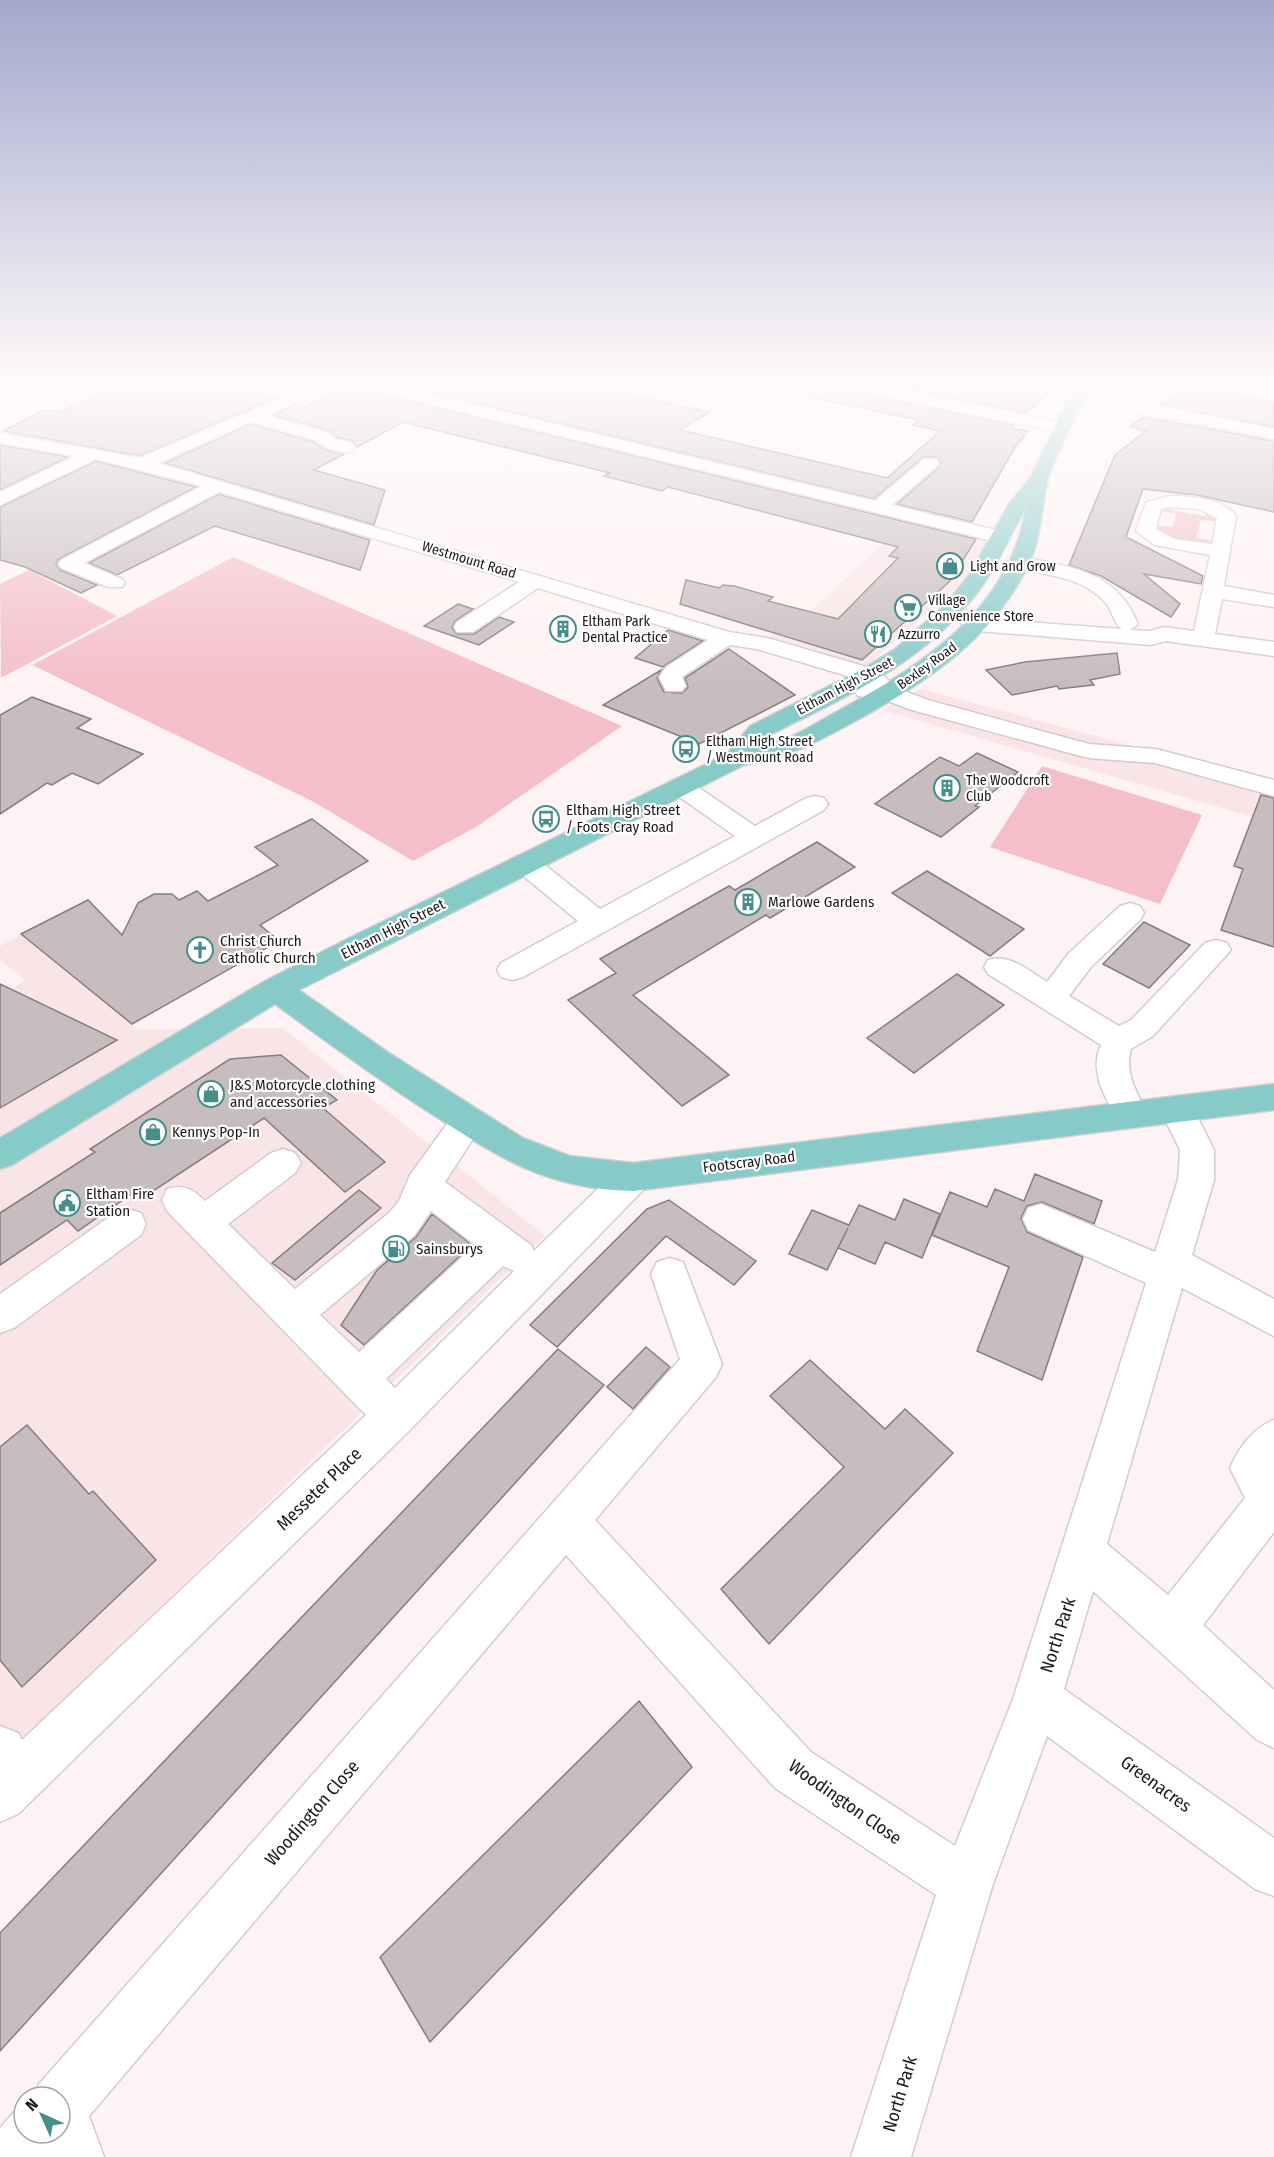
<svg xmlns="http://www.w3.org/2000/svg" width="1274" height="2157" viewBox="0 0 1274 2157" font-family="'Fira Sans Condensed',sans-serif">
	<rect width="100%" height="100%" fill="#fef3f4"/>
	<path fill="#f9e5e8" d="M931 523 990 537 973 567 956 587 870 663 864 666 767 640 803 608 811 611 891 536 921 532Z
		M921 689 1274 784V823L882 710Z
		M21 934 137 1029 283 1028 545 1236 0 1761V998L25 980 0 960V946Z"/>
	<path fill="#f4bfc9" d="M1172 505 1171 510 1205 516 1207 510 1219 517 1218 522 1201 520 1196 538 1213 541C1194 547 1170 540 1153 532L1155 525 1173 527 1176 514 1160 511 1161 508Z
		M233 557 588 711 622 726 476 827 413 861 312 801 32 665Z
		M29 570 117 616 1 678 0 584Z
		M1042 766 1202 815 1160 904 990 847Z"/>
	<path fill="#c7bcbe" stroke="#877d7f" stroke-width="1.5" d="M124 384H225L275 398 140 456 4 431 44 410 59 412Z
		M336 384H358L367 391 976 539 950 581 862 660 680 604 686 580 719 588 723 585 734 586 773 597 768 601 838 619 898 558 889 556 898 547 668 487 662 491 604 476 610 473 403 422 357 447 353 441 336 437 328 430 273 415 297 404 306 407 332 395Z
		M396 384H586L709 412 680 430 887 478 940 431 913 425 918 420 809 397 811 384H839L849 391 1014 425 1011 428 1028 431 1014 449 972 522 897 504 938 468 941 463 936 457H923L874 499Z
		M882 384H1057L1027 413Z
		M1188 384H1203L1213 391 1274 402V427L1160 405Z
		M1144 417 1274 441V512L1197 495 1143 489 1126 537 1203 576 1201 584 1144 574 1180 604 1171 617 1101 576 1069 565 1115 455 1146 431 1130 427Z
		M251 424 314 442 326 450 344 454 314 470 385 490 374 525 165 463Z
		M0 445 68 457 0 490Z
		M96 461 196 487 59 559 56 564 60 570 97 585 81 593 25 567 0 560V507Z
		M219 494 370 540 360 570 215 526 117 575 89 563Z
		M458 604 473 609 455 621 452 628 457 634H474L499 617 514 622 479 645 424 626Z
		M668 630 703 641 663 667 635 658Z
		M729 649 795 695 699 744 603 705 661 670 657 678 664 692 682 693 688 687 685 678Z
		M1117 653 1120 674 1090 680 1094 685 1059 689 1057 686 1012 695 986 670 1025 662Z
		M32 697 91 719 77 728 143 754 98 784 72 773 52 785 47 783 0 814V715Z
		M977 753 1018 772 975 806 979 807 941 837 875 804 940 757 959 766Z
		M1261 795 1274 798V947L1221 930 1243 869 1234 866Z
		M312 819 368 861 260 925 279 941 132 1024 21 934 88 900 122 935 138 903 154 894H172L179 900 197 891 208 901 278 865 255 847Z
		M817 842 855 867 770 918 766 915 633 995 729 1075 682 1106 568 1000 616 973 600 959 729 886 735 890Z
		M927 871 1024 929 990 956 892 893Z
		M1144 922 1190 945 1149 988 1103 964Z
		M957 974 1004 1005 914 1073 867 1038Z
		M0 984 117 1040 0 1108Z
		M281 1055 337 1100 323 1108 385 1162 345 1192 264 1118 144 1197 133 1193 78 1231 67 1220 0 1265V1213L95 1152 90 1149 230 1059Z
		M1035 1174 1102 1201 1094 1224 1042 1202 1027 1206 1021 1218 1027 1232 1083 1257 1042 1380 977 1351 1009 1267 932 1235 950 1192 987 1207 995 1189 1024 1201Z
		M359 1190 381 1208 295 1280 272 1263Z
		M904 1199 940 1214 922 1258 885 1242 875 1264 838 1248 848 1228 827 1270 789 1254 812 1210 849 1225 859 1205 895 1220Z
		M669 1200 756 1261 734 1285 666 1236 557 1347 530 1325 647 1209Z
		M432 1214 472 1245 364 1345 341 1325 377 1270 416 1237Z
		M646 1347 670 1367 633 1409 607 1387Z
		M558 1349 604 1385 0 2051V1933Z
		M810 1360 885 1429 905 1409 953 1453 769 1644 721 1589 844 1467 770 1396Z
		M27 1425 89 1494 93 1491 156 1560 22 1687 0 1660V1447Z
		M639 1701 692 1767 430 2042 380 1957Z"/>
	<g fill="none" stroke-linecap="round" stroke-linejoin="round">
		<defs>
			<path id="minor" d="M313 384H334L266 416 327 432 335 439 352 443 355 447 352 451C339 454 324 448 315 440L251 422 158 463 729 632 767 638 877 670 897 688 928 700 1089 744 1156 749 1274 780V796L1155 763 1088 758 912 710 885 700 858 696 854 691 858 686 866 684 861 680 757 649 730 645 682 677 686 686 682 691H666L659 677 666 667 708 640 538 588 473 632H457L454 627 457 622 519 582 219 492 84 563 122 579 125 583 122 587H108L61 568 58 564 61 560 202 486 96 459 0 505V492L75 456 0 443V433L140 458Z
				M360 384H387L875 501 924 459H936L939 463 936 467 892 505 1008 533 1011 537 1001 543 368 389Z
				M841 384H871L1062 423 1070 428 1062 433 849 389Z
				M1205 384H1239L1274 390V400L1213 389Z
				M1076 395 1175 409 1274 429V439L1175 419 1070 403 1068 400Z
				M1170 496C1191 496 1223 498 1236 516L1224 586 1274 595V607L1222 599 1215 634 1274 642V656L1165 641 1151 645 978 631 970 630 941 609 945 605 952 603 983 619 1122 629C1113 624 1113 610 1105 602 1083 577 1045 575 1014 567L1011 563 1014 559 1021 557C1070 566 1118 572 1138 624L1130 630 1150 631 1164 627 1194 631 1210 555 1155 545 1136 531 1146 502ZM1170 507 1198 509 1217 518 1212 544 1175 539 1156 529 1161 509Z
				M680 778 689 781 755 826 806 798 815 796 824 798 828 804 824 810 523 977 512 980 501 977 497 970 501 963 578 921 515 869 511 863 515 857 525 854 535 857 600 909 735 836 671 791 667 786 671 781Z
				M1130 903 1140 906 1144 913 1140 920 1091 967 1069 996 1119 1026 1131 1020 1205 943 1216 940 1227 943 1231 950 1153 1036 1131 1049C1124 1073 1137 1093 1148 1114L1143 1123 1131 1127 1119 1123C1107 1100 1088 1072 1101 1045L988 974 984 967 988 960C1010 953 1029 971 1047 982L1069 953 1120 906Z
				M1177 1096 1189 1100 1214 1150V1180L1192 1255 1274 1299V1336L1182 1288 1107 1544 1168 1595 1245 1498 1230 1468C1239 1447 1253 1428 1274 1420V1532L1203 1625 1274 1690V1748L1257 1740 1093 1591 1064 1689 1274 1838V1896L1255 1889 1047 1736 993 1884 911 2157H851L936 1895 775 1788 566 1555 89 2116 104 2157H0V2128L14 2112 24 2108V2133H60V2097H34L39 2084 680 1359 651 1274 657 1262 670 1258 683 1262 722 1364 716 1377 595 1520 811 1752 955 1846 1013 1699 1146 1283 1028 1230 1023 1219 1028 1208 1041 1204 1155 1252 1178 1180 1180 1150 1160 1109 1165 1100Z
				M467 1109 479 1113 484 1122 445 1182 531 1245 534 1251 620 1167 633 1163 646 1167 651 1177 646 1187 410 1430 18 1814 0 1822V1726L18 1733 22 1740 366 1415 167 1211 162 1200 167 1189C185 1184 192 1189 205 1201L271 1153 283 1149 295 1153 301 1163 295 1173 228 1224 295 1289 389 1213 399 1201 410 1175 455 1113ZM431 1211 475 1245 359 1352 320 1315 415 1235ZM503 1266 514 1271 395 1388 386 1379Z
				M128 1209 141 1213 146 1224 141 1235 14 1328 0 1333V1294L115 1213Z"/>
			<path id="major" d="M1076 384H1092C1079 411 1056 452 1048 479 1041 506 1042 533 1031 559 997 636 928 681 857 720 815 743 792 756 744 765L299 990 389 1053 523 1138 570 1156 633 1163 1274 1084V1110L633 1191C543 1189 497 1156 424 1109 373 1076 324 1040 275 1004L12 1165 0 1169V1138L265 981 349 938 727 754 750 726 861 670 895 649 945 605 969 575 1009 504 1031 477ZM1026 507C1010 610 922 665 838 711 812 725 788 742 759 747L768 736C850 694 934 659 987 579 1002 556 1013 530 1026 507Z"/>
		</defs>
		<use href="#minor" stroke="#d5cacc" stroke-width="3"/>
		<use href="#major" stroke="#d2d1d1" stroke-width="3"/>
		<use href="#minor" fill="#fff" fill-rule="evenodd"/>
		<use href="#major" fill="#87cbc9" fill-rule="evenodd"/>
	</g>
	<linearGradient id="sky" x2="0" y2="1"><stop stop-color="#a3a8cc"/><stop offset="0.56" stop-color="#fffafa"/><stop offset="1" stop-color="#fffafa" stop-opacity="0"/></linearGradient>
	<rect width="1274" height="686" fill="url(#sky)"/>
	<defs>
		<symbol id="shop-ring" viewBox="-11 -11 22 22"><circle r="9.5" fill="#fff" stroke="#468e8b" stroke-width="1.5"/><path d="M-5-2.5h2.3a2.7 3.5 0 0 1 5.4 0H5L5.5 6h-11ZM-1.5-2.5h3a1.5 2.3 0 0 0-3 0Z" fill="#468e8b"/></symbol>
		<symbol id="supermarket-ring" viewBox="-11 -11 22 22"><circle r="9.5" fill="#fff" stroke="#468e8b" stroke-width="1.5"/><path d="M-6-5.5h2.5l.6 2H6L4.5 2H-2.5L-4.4-4H-6ZM-1.5 3.2a1.3 1.3 0 1 0 .1 0ZM3 3.2a1.3 1.3 0 1 0 .1 0Z" fill="#468e8b"/></symbol>
		<symbol id="building-ring" viewBox="-11 -11 22 22"><circle r="9.5" fill="#fff" stroke="#468e8b" stroke-width="1.5"/><path d="M-4-6H4V6H1V3H-1V6H-4ZM-2.5-4.3h1.7v1.8h-1.7ZM.8-4.3h1.7v1.8H.8ZM-2.5-1h1.7V.8h-1.7ZM.8-1h1.7V.8H.8Z" fill="#468e8b"/></symbol>
		<symbol id="restaurant-ring" viewBox="-11 -11 22 22"><circle r="9.5" fill="#fff" stroke="#468e8b" stroke-width="1.5"/><path d="M-5-6h1v4h1v-4h1v4h1v-4h1v5L-1.5 .5V6h-2V.5L-5-1ZM5-6V6H3V1.5H1.5Q1.5-4 5-6Z" fill="#468e8b"/></symbol>
		<symbol id="bus-ring" viewBox="-11 -11 22 22"><circle r="9.5" fill="#fff" stroke="#468e8b" stroke-width="1.5"/><path d="M-5-6H5V4H4V6H2V4H-2V6H-4V4H-5ZM-3.5-4V0h7V-4ZM-3.5 1.2v1.5H-2V1.2ZM2 1.2v1.5H3.5V1.2Z" fill="#468e8b"/></symbol>
		<symbol id="church-ring" viewBox="-11 -11 22 22"><circle r="9.5" fill="#fff" stroke="#468e8b" stroke-width="1.5"/><path d="M-1.2-6h2.4v3.5h3.3v2.4h-3.3V6h-2.4V-.1h-3.3v-2.4h3.3Z" fill="#468e8b"/></symbol>
		<symbol id="civic-ring" viewBox="-11 -11 22 22"><circle r="9.5" fill="#fff" stroke="#468e8b" stroke-width="1.5"/><path d="M-.6-6.5H3V-4.5H.6V-3L4-1V1h2V6H-6V1h2V-1L-.6-3ZM-1.2 2.5V6h2.4V2.5Z" fill="#468e8b"/></symbol>
		<symbol id="fuel-ring" viewBox="-11 -11 22 22"><circle r="9.5" fill="#fff" stroke="#468e8b" stroke-width="1.5"/><path d="M-5.5-6h7V0h2V4h1.3V-2.5L3-4.5l.8-.8L6-3V5H2.5V1h-1V6h-7ZM-4.2-4.7v3.2H.2V-4.7Z" fill="#468e8b"/></symbol>
	</defs>
	<g fill-rule="evenodd">
		<use href="#shop-ring" x="935" y="551" width="30" height="30"/>
		<use href="#supermarket-ring" x="893" y="593" width="30" height="30"/>
		<use href="#building-ring" x="548" y="614" width="30" height="30"/>
		<use href="#restaurant-ring" x="863" y="619" width="30" height="30"/>
		<use href="#bus-ring" x="671" y="734" width="30" height="30"/>
		<use href="#building-ring" x="932" y="773" width="30" height="30"/>
		<use href="#bus-ring" x="531" y="804" width="30" height="30"/>
		<use href="#building-ring" x="733" y="887" width="30" height="30"/>
		<use href="#church-ring" x="185" y="935" width="30" height="30"/>
		<use href="#shop-ring" x="196" y="1079" width="30" height="30"/>
		<use href="#shop-ring" x="138" y="1117" width="30" height="30"/>
		<use href="#civic-ring" x="52" y="1188" width="30" height="30"/>
		<use href="#fuel-ring" x="381" y="1234" width="30" height="30"/>
	</g>
	<g text-anchor="middle" dominant-baseline="central" stroke-width="4.5" stroke-linejoin="round" paint-order="stroke">
		<g font-size="14" fill="#1d191a" stroke="#fff">
			<text transform="translate(469 560) rotate(17)">Westmount Road</text>
			<text transform="translate(927 666) rotate(-36)">Bexley Road</text>
			<text transform="translate(845 686) rotate(-28)">Eltham High Street</text>
		</g>
		<g font-size="14" fill="#1d191a" stroke="#fff" text-anchor="start">
			<text x="970" y="566">Light and Grow</text>
			<text x="928" y="600">Village<tspan x="928" dy="16">Convenience Store</tspan></text>
			<text x="582" y="621">Eltham Park<tspan x="582" dy="16">Dental Practice</tspan></text>
			<text x="898" y="634">Azzurro</text>
			<text x="706" y="741">Eltham High Street<tspan x="706" dy="16">/ Westmount Road</tspan></text>
			<text x="966" y="780">The Woodcroft<tspan x="966" dy="16">Club</tspan></text>
		</g>
		<g font-size="15" fill="#1d191a" stroke="#fff" text-anchor="start">
			<text x="566" y="810">Eltham High Street<tspan x="566" dy="17">/ Foots Cray Road</tspan></text>
			<text x="768" y="902">Marlowe Gardens</text>
			<text x="220" y="941">Christ Church<tspan x="220" dy="17">Catholic Church</tspan></text>
			<text x="230" y="1085">J&amp;S Motorcycle clothing<tspan x="230" dy="17">and accessories</tspan></text>
			<text x="172" y="1132">Kennys Pop-In</text>
			<text x="86" y="1194">Eltham Fire<tspan x="86" dy="17">Station</tspan></text>
			<text x="416" y="1249">Sainsburys</text>
		</g>
		<g font-size="15" fill="#1d191a" stroke="#fff">
			<text transform="translate(393 929) rotate(-27)">Eltham High Street</text>
			<text transform="translate(749 1162) rotate(-7)">Footscray Road</text>
		</g>
		<g font-size="18" fill="#1d191a" stroke="#fff">
			<text transform="translate(319 1489) rotate(-44)">Messeter Place</text>
			<text transform="translate(1058 1635) rotate(-72)">North Park</text>
			<text transform="translate(1156 1784) rotate(36)">Greenacres</text>
			<text transform="translate(845 1802) rotate(35)">Woodington Close</text>
			<text transform="translate(312 1813) rotate(-49)">Woodington Close</text>
			<text transform="translate(900 2094) rotate(-73)">North Park</text>
		</g>
	</g>
	<g transform="translate(42 2115) rotate(315)"><circle r="28" fill="#ffffff" stroke="#a5a3a3" stroke-width="1.5"/>
	<path d="M0-4.5L10 22L0 15L-10 22Z" fill="#468e8b"/>
	<text y="-9" font-size="16" font-weight="bold" text-anchor="middle" fill="#1d191a">N</text>
	</g>
</svg>
